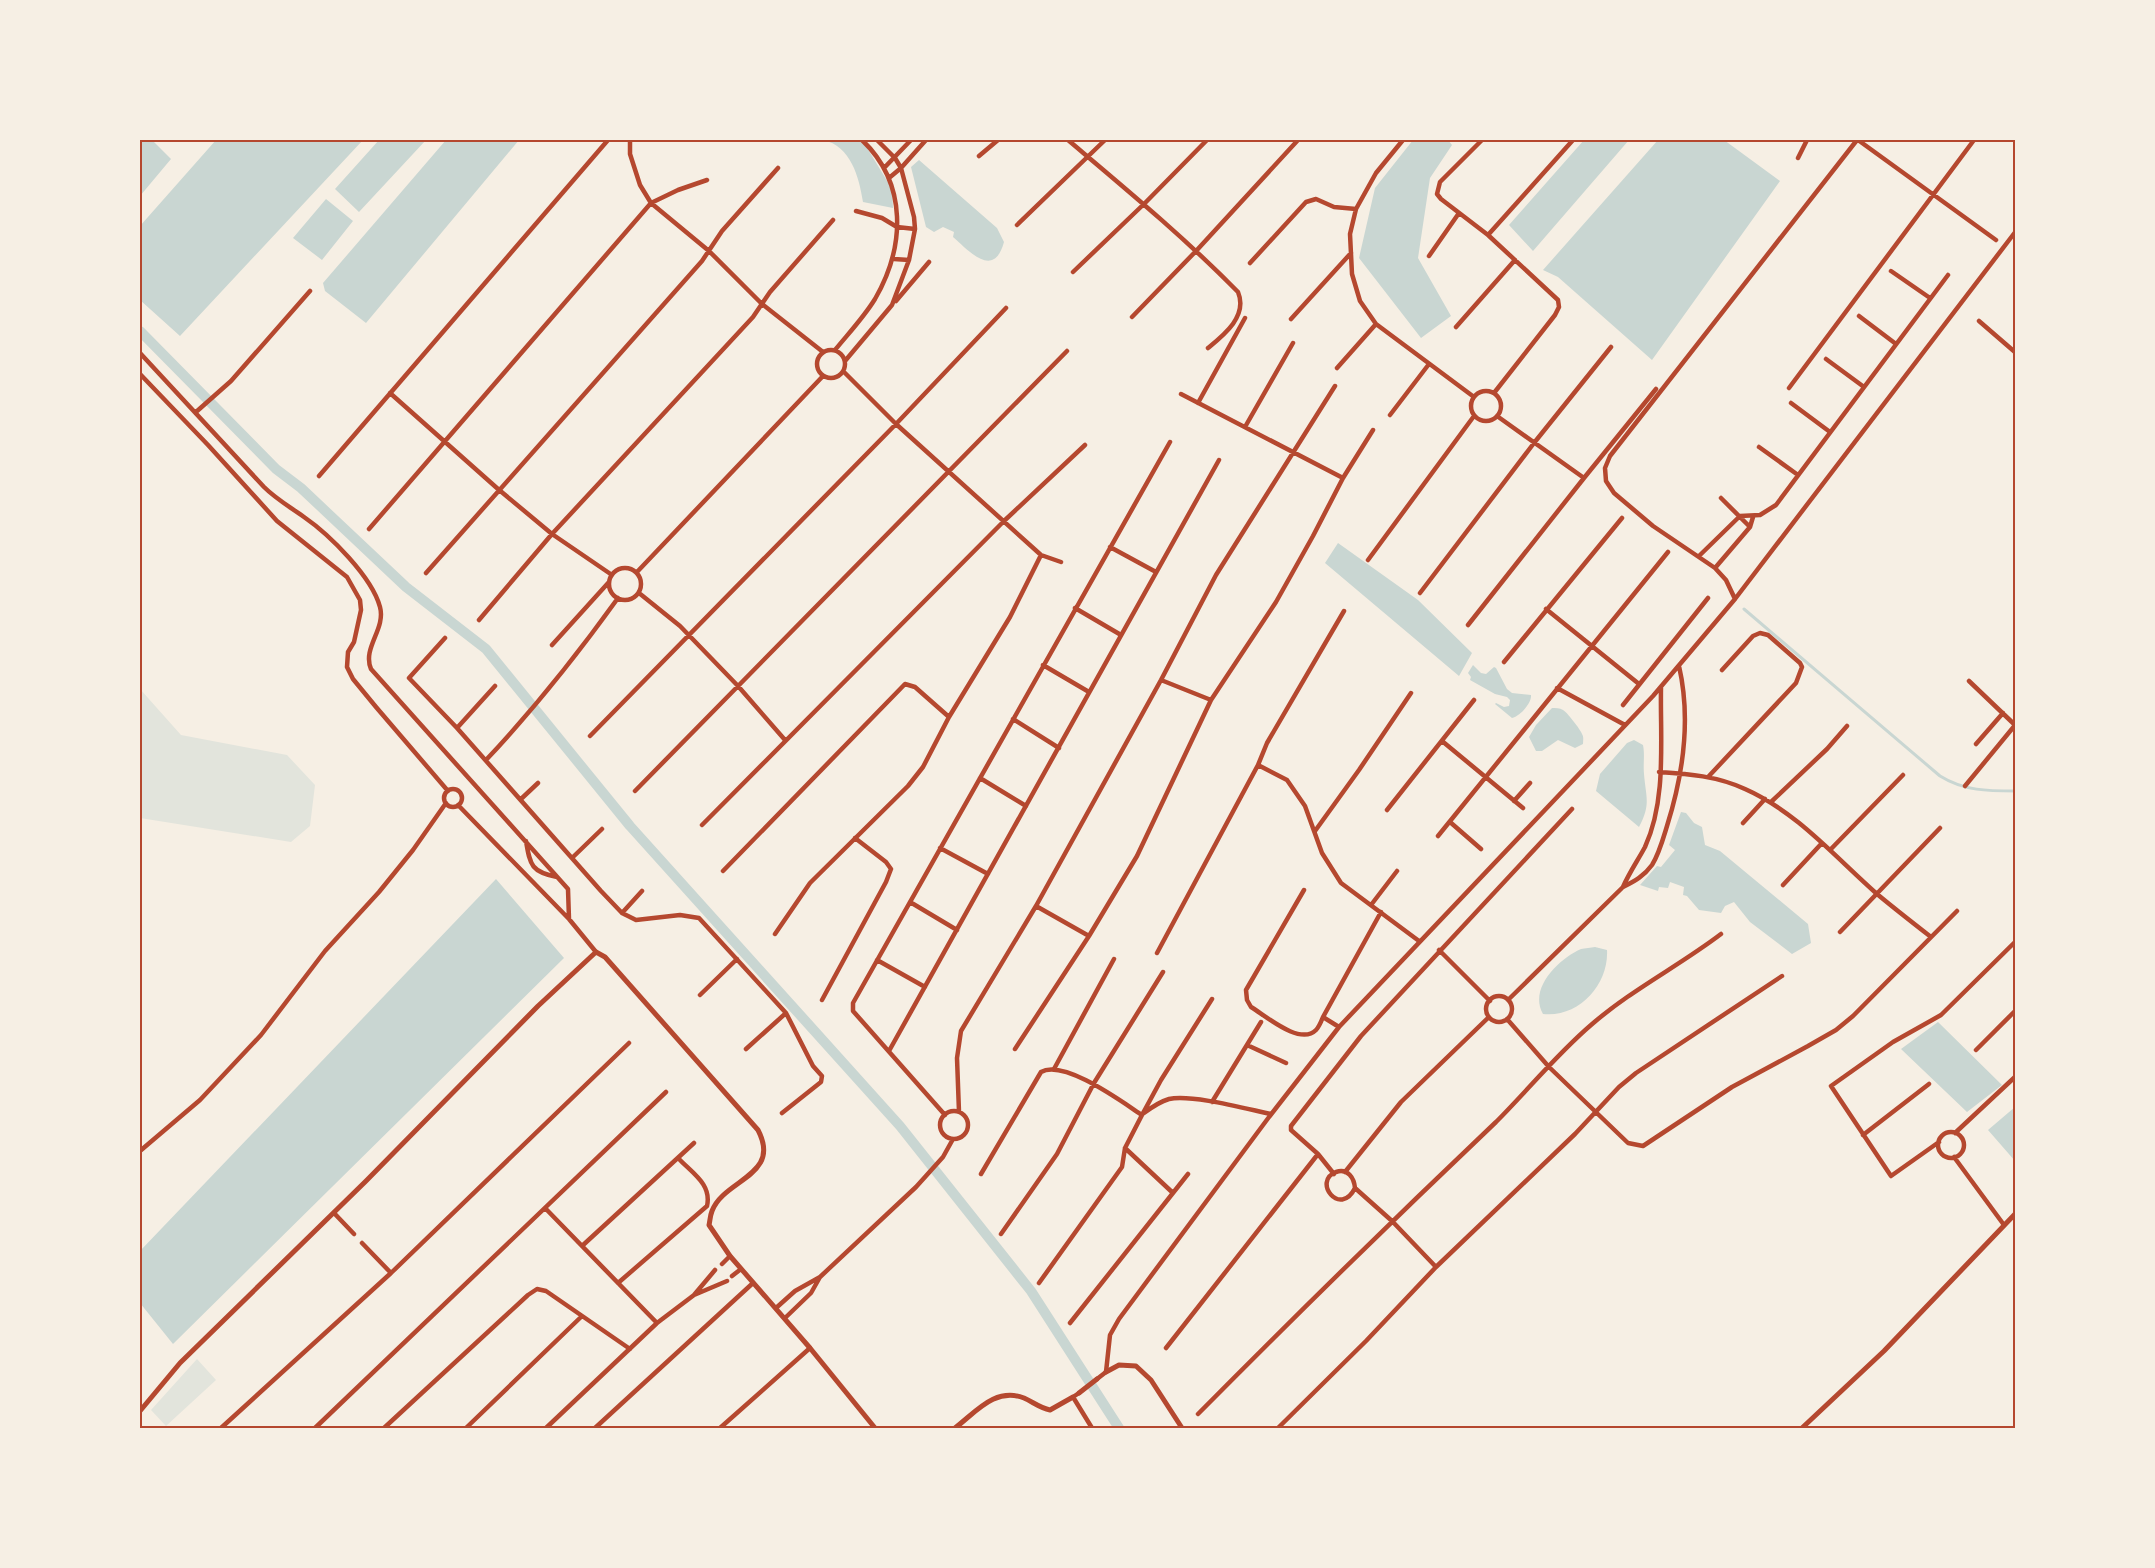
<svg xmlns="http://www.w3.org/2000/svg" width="2155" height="1568" viewBox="0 0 2155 1568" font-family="Roboto,sans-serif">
	<rect width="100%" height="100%" fill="#f6efe4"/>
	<path fill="#e2e4dc" d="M140 689 181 735 287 755 315 785 310 826 291 842 140 818Z
		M197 1359 216 1380 166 1426 151 1410Z"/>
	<path fill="#c9d6d2" d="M140 140H152L171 159 140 196Z
		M216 140H363L180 336 140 300V226Z
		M379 140H426L359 212 335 189Z
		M446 140H519L366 323 325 291 323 283Z
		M823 140H859L866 146 892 189 893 208 863 202C859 177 851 146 823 140Z
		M1413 140H1448L1452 145 1430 178 1418 258 1451 316 1421 338 1359 258 1375 188Z
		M1584 140H1629L1533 251 1509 225Z
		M1658 140H1724L1780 181 1652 360 1558 277 1543 270Z
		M919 160 997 228 1004 242C994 279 970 252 953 237L954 232 943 227 934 232 926 227 911 167Z
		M326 199 353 221 322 260 293 238Z
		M1338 543 1418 600 1472 653 1459 676 1325 563Z
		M1473 665 1481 673 1486 674 1494 667 1496 668 1507 689 1512 693 1531 695C1532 703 1520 716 1512 718L1495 704 1496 703 1504 707 1509 706 1510 700 1507 697 1495 694 1470 680 1471 677 1468 673Z
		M1552 708C1555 708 1560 708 1563 710 1566 711 1581 730 1582 734 1584 737 1583 740 1583 744L1575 748 1558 740 1542 751H1536L1529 737 1536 725Z
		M1634 740 1643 745C1645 755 1643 764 1644 774 1646 798 1651 804 1639 827L1596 791 1600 774 1627 743Z
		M1681 812 1686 813 1694 823 1702 827 1705 845 1720 851 1808 924 1811 943 1792 954 1750 922 1734 902 1725 906 1721 913 1699 910 1687 896 1683 895 1684 887 1670 882 1668 888 1659 887 1658 891 1640 885 1657 866 1661 867 1675 850 1669 845Z
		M496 879 564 958 173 1344 140 1303V1251Z
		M1595 947 1607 950C1609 984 1579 1018 1543 1014 1528 988 1560 958 1581 949 1585 948 1591 948 1595 947Z
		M1938 1022 2002 1085 1967 1112 1901 1049Z
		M2015 1107V1161L1988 1130Z"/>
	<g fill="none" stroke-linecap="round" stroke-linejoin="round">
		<path stroke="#c9d6d2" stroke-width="3" d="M1744 609 1940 776C1964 791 1988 791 2016 791"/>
		<path stroke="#c9d6d2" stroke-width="10" d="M140 331 276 469 301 488 406 587 486 649 630 826 900 1126 1031 1291 1119 1428"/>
		<path stroke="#b5482f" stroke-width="4.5" d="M630 140V154L640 185 651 203 709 251 762 304 823 352
			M1068 140C1126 189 1184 237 1238 292 1248 316 1224 335 1208 348
			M1403 140 1376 173 1356 209 1350 234 1352 274 1360 301 1376 324 1474 397
			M1482 140 1440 182 1437 194 1441 199 1488 235 1558 300 1559 307 1555 315 1494 393
			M1858 140 1996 240
			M979 156 998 140
			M1798 158 1807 140
			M885 167 911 140
			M889 178 901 168 926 140
			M856 211 882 218 897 227 915 229
			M1017 225 1105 140
			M1488 235 1573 140
			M1429 256 1459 213
			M894 259 909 260
			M1250 263 1306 202 1316 199 1334 207 1356 209
			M1891 271 1930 298
			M1073 272 1145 203 1207 140
			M896 301 929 262
			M1859 316 1896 344
			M1132 317 1197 250 1298 140
			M1291 319 1351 253
			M1979 321 2016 353
			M1456 327 1515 260
			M817 364a14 14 0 1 1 28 0a14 14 0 1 1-28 0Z
			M835 350C848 334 864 317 875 299 905 247 908 184 862 140
			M140 353 264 487C276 499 290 507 304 517 330 535 372 577 380 607 386 629 362 648 371 669L568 889 569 919
			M1826 359 1864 387
			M845 361 892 305 909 260 915 229 914 217 901 168 895 158 877 140
			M1337 368 1376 324
			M843 371 896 424 1041 555 1061 562
			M140 374 208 445 277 521 347 577 360 600 361 610 354 642 348 652 347 667 353 679 376 707 448 791
			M1789 388 1974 140
			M1471 406a15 15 0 1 1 30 0a15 15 0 1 1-30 0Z
			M390 393 498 489 552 534 612 575
			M1181 394 1343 478
			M1198 403 1245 318
			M1791 403 1830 432
			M196 412 231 381 310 291
			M1390 415 1429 364
			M1245 427 1293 343
			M1759 447 1798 475
			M319 476 608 140
			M1584 478 1656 389
			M1721 498 1750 527
			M369 529 651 203 678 190 707 180
			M1110 547 1156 572
			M1699 556 1740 516 1760 515 1776 505 1948 275
			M1368 560 1474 416
			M1715 568 1750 527 1753 517
			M609 584a16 16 0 1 1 32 0a16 16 0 1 1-32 0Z
			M637 572 823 376
			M426 573 702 261 722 231 778 168
			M639 593 680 626 738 686 785 740
			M1420 593 1534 443 1611 347
			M1735 599 1726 580 1715 568 1653 526 1614 493 1606 481 1605 468 1610 456 1857 140
			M1075 608 1121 635
			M1546 609 1639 684
			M479 620 552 534 753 317 770 292 833 220
			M1468 625 1584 478 1497 416
			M445 638 409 678 457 728 601 891 622 913 636 920 680 915 699 918 786 1013 813 1066 822 1076 821 1082 782 1113
			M552 645 609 582
			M1504 662 1622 518
			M1043 665 1089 692
			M1161 680 1211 700
			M1969 681 2015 725
			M1557 688 1625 725
			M1623 705 1708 598
			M1013 719 1059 748
			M457 728 495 686
			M590 736 896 424 1006 308
			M1442 741 1523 808
			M1976 744 2003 713
			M486 760C534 709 577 655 618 598
			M1258 765 1287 780 1305 806 1322 853 1341 883 1419 941
			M1659 772C1689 774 1717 776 1745 789 1797 812 1835 857 1877 894 1895 909 1913 923 1931 937
			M1709 776 1796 683 1802 667 1800 663 1768 635 1760 633 1753 636 1722 670
			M980 778 1026 806
			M1965 786 2016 724
			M444 798a9 9 0 1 1 18 0a9 9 0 1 1-18 0Z
			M635 791 1067 351
			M521 799 538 783
			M1514 801 1530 783
			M1771 802 1827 749 1847 726
			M458 805 569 919 596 952
			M1387 810 1474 700
			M1450 822 1481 849
			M1743 823 1765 799
			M702 825 1004 521 1085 445
			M1315 831 1359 770 1411 693
			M1438 836 1668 552
			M526 841C530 866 532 872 557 877
			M940 848 988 874
			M1831 849 1903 775
			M572 858 602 829
			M723 871 905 684 915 687 949 717
			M1783 885 1822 843
			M1623 887C1629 873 1638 860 1645 847 1667 799 1660 739 1661 687
			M1304 890 1246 990 1247 1000 1251 1007C1266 1016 1300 1046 1316 1030 1319 1027 1321 1022 1323 1017L1339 1027
			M910 902 957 930
			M1371 905 1397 871
			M1036 906 1089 936
			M622 913 642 891
			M1840 932 1940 828
			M775 934 810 883 908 786 923 767 949 717 1010 617 1041 555
			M1439 950 1490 1001
			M1157 953 1258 765 1267 743 1344 611
			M877 960 925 987
			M700 995 737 959
			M1486 1009a13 13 0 1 1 26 0a13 13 0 1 1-26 0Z
			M822 1000 886 882 891 869 886 862 855 838
			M1508 1000 1623 887C1635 881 1644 876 1652 865 1659 854 1663 839 1667 826 1683 775 1691 718 1679 666
			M1323 1017 1381 912
			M1507 1019 1549 1067 1628 1143 1643 1146 1732 1087 1808 1046 1836 1030 1853 1016 1957 911
			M1247 1045 1286 1063
			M746 1049 786 1013
			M1015 1049 1089 936 1137 856 1211 700 1276 602 1313 536 1343 478 1373 430
			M1976 1050 2016 1010
			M889 1051 1219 460
			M1054 1069 1114 959
			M1212 1102 1261 1022
			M940 1125a14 14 0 1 1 28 0a14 14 0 1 1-28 0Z
			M959 1112 957 1058 961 1031 1036 906 1161 680 1216 575 1335 386
			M1144 1113C1152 1107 1159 1102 1169 1099 1191 1094 1247 1109 1271 1114
			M945 1115 853 1011V1003L1170 442
			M1938 1145a13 13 0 1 1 26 0a13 13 0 1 1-26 0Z
			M1955 1133 2016 1076
			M1863 1135 1929 1084
			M1939 1142 1891 1176 1831 1086 1893 1042 1941 1015 2016 941
			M1125 1148 1173 1193
			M140 1151 200 1100 261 1035 325 951 379 892 413 850 446 803
			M1954 1157 2004 1225
			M1345 1172 1401 1102 1489 1017
			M981 1174 1041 1072C1064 1059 1122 1102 1142 1115
			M1334 1174 1318 1154 1291 1130V1126L1361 1036 1572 809
			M1355 1188C1340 1218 1312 1181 1336 1172 1348 1168 1354 1178 1355 1188L1392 1221 1436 1267
			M546 1209 657 1323
			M334 1213 354 1234
			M1001 1234 1057 1154 1094 1083 1163 972
			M362 1243 391 1273
			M582 1246 694 1143
			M722 1264 730 1256
			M732 1276 741 1269
			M618 1283 707 1206C712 1184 692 1173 678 1158
			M1039 1283 1122 1167 1125 1148 1142 1115 1161 1080 1212 999
			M694 1295 715 1270
			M776 1308 795 1291 820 1277
			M785 1318 811 1293 820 1277 916 1187 943 1157 953 1139
			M1070 1323 1188 1174
			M1166 1348 1318 1154
			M1097 1379 1106 1372 1110 1335 1119 1319 1269 1117 1339 1027 1653 696 1735 599 2016 231
			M1079 1393 1073 1397 1092 1428
			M1198 1414C1296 1315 1395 1218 1496 1122 1528 1090 1557 1054 1591 1025 1631 990 1679 966 1721 934
			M221 1428 391 1273 629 1043
			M315 1428 666 1092
			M384 1428 528 1295 537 1289 546 1291 630 1349
			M466 1428 582 1316
			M546 1428 657 1323 694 1295 727 1281
			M595 1428 753 1283
			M720 1428 810 1348
			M1278 1428 1366 1341 1436 1267 1575 1134 1619 1087 1636 1073 1782 976"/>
		<path stroke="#b5482f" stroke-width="5" d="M1106 1372 1119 1365 1136 1366 1151 1380 1182 1428
			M1079 1393 1097 1379
			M140 1411 180 1363 366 1181 538 1006 596 952 605 957 758 1130C782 1176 724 1179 712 1211 710 1216 710 1221 709 1225L730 1256 810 1348 875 1428
			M955 1428C976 1412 995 1387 1024 1398 1033 1402 1040 1408 1050 1410L1073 1397
			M1802 1428 1884 1351 2016 1213"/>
	</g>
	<rect width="2155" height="1568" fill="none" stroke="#f6efe4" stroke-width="282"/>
	<rect x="141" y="141" width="1873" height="1286" fill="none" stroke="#b5482f" stroke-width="2"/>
</svg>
